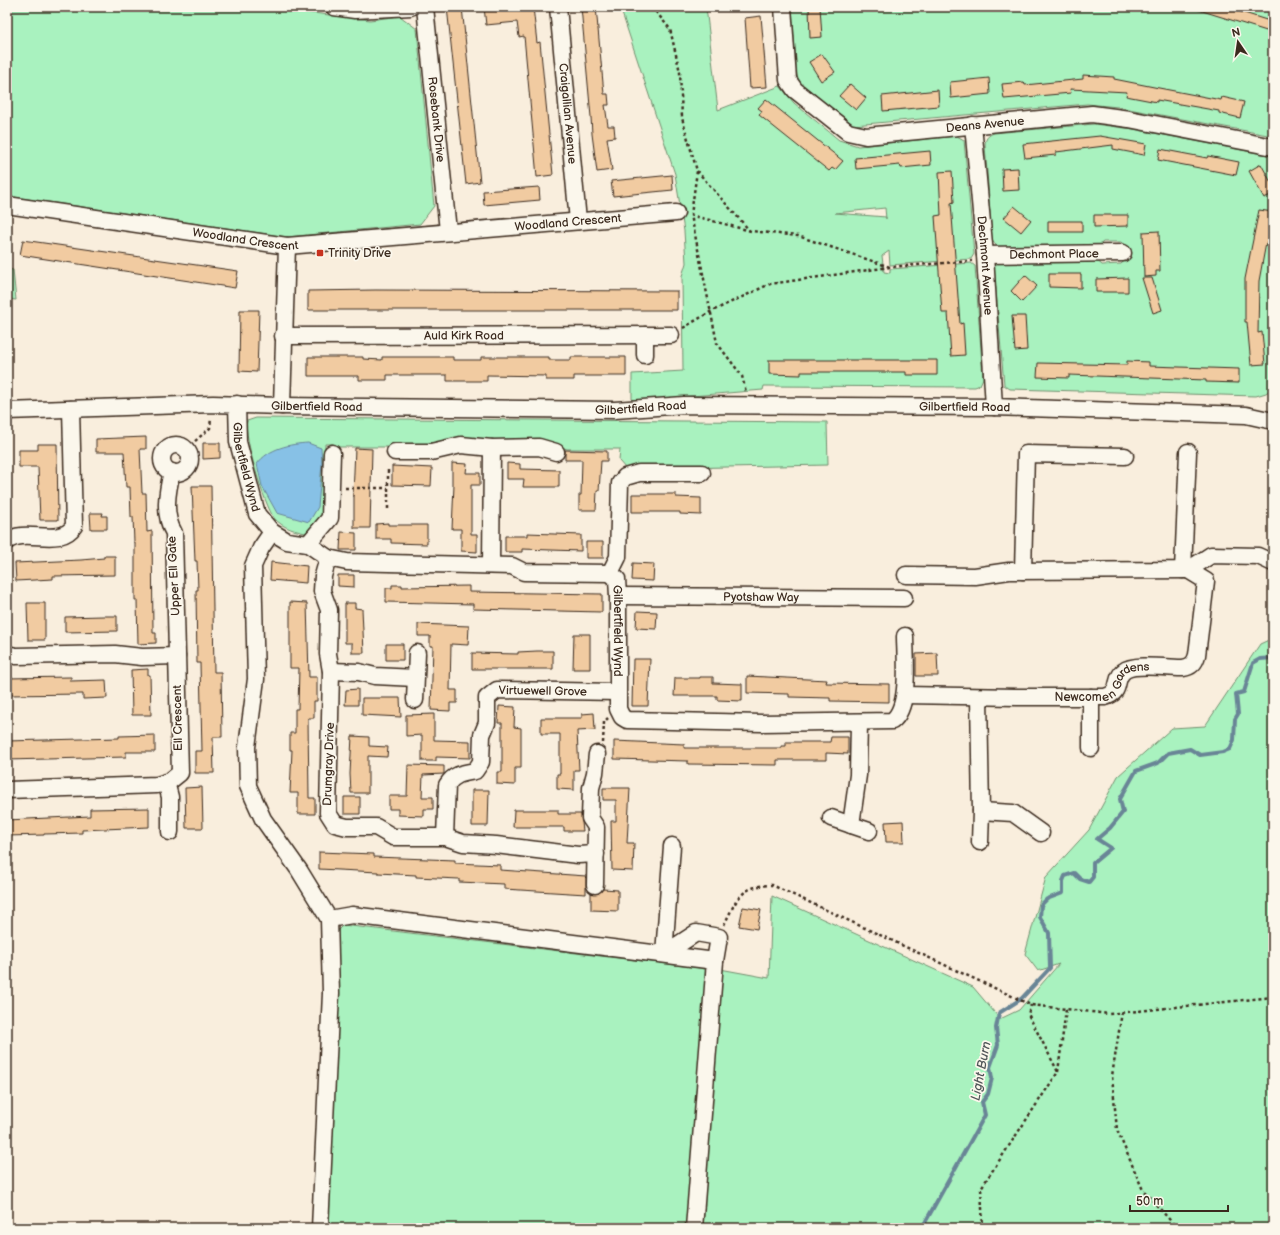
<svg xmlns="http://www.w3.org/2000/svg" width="1280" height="1235" viewBox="0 0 1280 1235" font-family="'Balsamiq Sans',sans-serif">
	<rect width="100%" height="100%" fill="#f9eedd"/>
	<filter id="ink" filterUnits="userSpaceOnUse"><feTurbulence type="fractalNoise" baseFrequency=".025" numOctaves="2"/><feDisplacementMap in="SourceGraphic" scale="8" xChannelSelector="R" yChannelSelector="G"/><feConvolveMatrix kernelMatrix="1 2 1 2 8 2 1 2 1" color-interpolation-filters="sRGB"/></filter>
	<g filter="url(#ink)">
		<path fill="#a9f2bf" stroke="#728e6e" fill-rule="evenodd" d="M7 7H264L370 20 400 16 417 29 434 206 420 224 287 237 7 196Z
			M620 7H706L718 110 780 86 794 103 839 140 858 146 957 136 964 140 974 254 971 259 890 265 889 251 882 256 884 272 890 273V269L971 263 975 266 983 378 980 385 975 387 764 386 763 390 632 401V374L683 371 682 276 686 263 684 231 675 174ZM885 208 886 219V217L835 213Z
			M792 7H1266L1273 9V136L1118 107 1087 104 854 125 800 83 797 75Z
			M1094 124 1133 129 1273 156V388L1266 393 1256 396 1010 389 1004 385 994 266 996 262 1096 260 1102 265 1121 264 1129 257V249L1121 242H1103L1097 247H997L992 239 985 145C985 139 988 135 994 133Z
			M7 269 13 270 16 300 7 299Z
			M256 418 827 422 828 465 626 469 619 461 620 449H567L561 447H339L334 444H325L324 518 310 534C296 531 284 529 274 518 265 506 243 436 247 421Z
			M1273 638V1228H703L720 969 769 978 772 896 973 987 1000 1019 1019 1010 1059 964 1038 971 1025 954 1046 877 1089 830 1118 776 1172 728 1205 726 1260 644Z
			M343 925 709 969 688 1228H329L337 931Z"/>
		<path fill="#87c1e6" stroke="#698596" d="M308 443 321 448 322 464 318 507 309 522 277 513 262 486 257 464C269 448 290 444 308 443Z"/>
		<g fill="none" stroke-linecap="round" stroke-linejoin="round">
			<path stroke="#698596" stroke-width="4" d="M922 1228 985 1115 982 1102 988 1094 992 1078 990 1067 998 1045 996 1028 999 1013 1021 999 1050 968 1049 933 1040 917 1041 905 1047 899 1063 893V881L1065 876 1074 873 1080 879 1089 882 1093 877V863L1111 848 1097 839 1110 828 1123 812 1120 799 1136 771 1158 763 1168 753 1190 749 1200 755 1223 752 1230 749 1234 740 1235 719 1238 714 1236 694 1244 692 1253 663 1260 659 1273 658"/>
		</g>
		<path fill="#f1cba1" stroke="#3b2a1e" d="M447 7H462L480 182 466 184Z
			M484 7H533L537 43 540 42 553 175 537 177 524 36 519 37 517 22 486 25Z
			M581 7H596L604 94H608L609 105H605L608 126H614L615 137 607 138 612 170 597 172 592 134 591 117Z
			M809 7H820L822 37 810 38Z
			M1196 7H1225L1273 22V33L1196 9Z
			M761 16 767 87 750 88 745 18Z
			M822 54 835 72 821 81 809 62Z
			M1083 75 1114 77V79L1159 88 1221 100 1222 97 1244 102 1240 118 1219 113V111L1157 100V102L1126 96 1127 92 1070 89 1071 93 1004 99 1002 84 1024 82 1025 85 1083 79Z
			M989 78 990 94 951 98 950 82Z
			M850 84 866 98 856 110 839 96Z
			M938 90 939 106 883 111 882 96Z
			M766 99 843 161 835 170 832 168 829 171 759 115 762 111 758 108Z
			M1100 136 1146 144 1144 155 1113 149V145L1056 152V155L1025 158 1023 144Z
			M1160 149 1207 158 1208 156 1239 162 1236 175 1158 160Z
			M930 151 931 165 901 168 900 165 856 169 855 158Z
			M1261 164 1273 186V194L1264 198 1249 171Z
			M1018 168 1019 190 1003 191 1002 169Z
			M952 171 954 202 951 203 960 324 963 323 965 355 951 356 948 313H942L935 216 941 215 939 172Z
			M672 175 673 190 613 196 611 181Z
			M539 187 540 200 484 205 483 191Z
			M1014 206 1031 220 1021 232 1004 218Z
			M1259 210 1273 212V217L1269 243H1266L1259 281 1258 333 1262 332 1265 364 1251 365 1247 322H1245V279Z
			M1094 215H1128V226L1094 227Z
			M1048 221H1082V232H1048Z
			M1159 231 1160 271H1156V276L1144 277 1143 232Z
			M23 240 238 271 235 288 20 255Z
			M1049 274H1081V288L1049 287Z
			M1025 275 1037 286 1022 302 1011 291Z
			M1128 278V292H1096V279Z
			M1142 278H1152L1162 310 1153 313Z
			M375 290 677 291V310H308V291Z
			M240 310H259L257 372 239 371Z
			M1012 316H1025L1027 350 1015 351Z
			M308 357H363V359L382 360V357H453V360H481V357H549V360H571V357H626V376H574V380H546V376L487 375V381H447V375H387V380H359V376H308Z
			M769 360H937V375H906V372H801V375L769 374Z
			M1127 361 1149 362V366L1239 369V383L1206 382V380L1179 379 1069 375V378L1037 377 1038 363 1127 365Z
			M146 437V449H140L142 493H146L147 532 152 531 153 633H156V643L138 644 137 600H135V542H134L133 517H131L130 487H126L124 452H96V439Z
			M203 443H220V458L203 459Z
			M38 444H57L58 520H40L38 467H19V450H38Z
			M355 448 372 449 370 528H354V496H353Z
			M565 450 607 451V461H601L599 491H597L596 510H579V495H581L582 460H565Z
			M452 463 467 464 466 473H480V485H471V534H477V552L461 551V529H452L454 485H452Z
			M507 463 520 464V469L559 470V487H523L524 479H507Z
			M392 466 432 468 431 486 392 485Z
			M192 486H211L214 672H221L222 737H213L214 773H195V751H202L200 663H197L196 590H198L197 561H195Z
			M632 494H676V497L701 498V515L680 514V512H632Z
			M90 513H103L102 516H107V529H91Z
			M388 523V525H427V544L391 543V539H376V524Z
			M341 532 356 533V550H340Z
			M527 533 581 535V551L522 549V552H505V536H527Z
			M586 542H603V558H586Z
			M104 556H115V575L53 576V579L16 581 15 563 81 560 104 558Z
			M271 562 307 566 306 583 270 580Z
			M633 563 654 564 653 581 632 580Z
			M338 575H354V587L338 586Z
			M392 585H402V587L469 586V592L602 594V612L473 609V604L386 602V588H392Z
			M290 602 307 603 309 677H317V701H314V718H308L309 798H315V814H298V793H290L292 750H290V733H295V709H298L299 668H290Z
			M27 603H45V640H28Z
			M345 603H355V608L362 609 364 653H352V643H345Z
			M637 611 657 612 656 629 636 628Z
			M103 616H117V631L65 632V617Z
			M418 624 469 626 468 645 451 644 450 690H457V703H450V711L431 710 433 646H430V636H418Z
			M574 634H590V669H573Z
			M386 644H403V660H386Z
			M537 651H553V669H472V653L518 654V652Z
			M937 653 938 676H916V654Z
			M633 659H650L648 706H632Z
			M148 669V675H150L151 715H132L131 670Z
			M747 676 827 680 826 683 889 684V702L830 701V698L789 697V694L747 693Z
			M71 677V681L106 680 107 698 83 699V694L7 695V678Z
			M700 677H713V683L742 684V701L717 700V696H674L675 678H700Z
			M358 689V705H345L346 690Z
			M362 698H400L401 717 362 715Z
			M499 706 515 707 514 727 521 728V768H515V785L497 784V772H502V723H498Z
			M594 713 595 730 577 731 579 770H574V790L557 789V774H560V734H541V718H582V714Z
			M434 714V740L470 741V758L436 757V761H422V735L406 736V715Z
			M155 735V752H126V757L7 760V741L119 738V736Z
			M352 736 369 737V746L388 747 387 757 368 756V793H351L350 774Z
			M831 737H848V754L826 753V760H777V765L688 764V761L614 759V741L684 744V748H781V746H786V742H830Z
			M408 765 444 766V774L423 775 422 797H433V809H424V816L398 815V809H389V796H407Z
			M202 787 203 828H186L185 788Z
			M603 788H630L627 843H634L633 871 612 870 611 821H616V800H603Z
			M472 790H489L488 826H472Z
			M344 797H360V814H344Z
			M149 808V827L82 830V833L44 834V835L7 836V820L90 816V809Z
			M514 810H558V814H581L583 831H564V827H513Z
			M903 821 904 842H886L885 822Z
			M319 852 374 854V857L455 860V863L500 865V870L586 876V894L504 889V884L459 882V879L416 877V875L378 873V872L319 869Z
			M603 889 618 890V911L591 910V893H599Z
			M743 907 761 910 757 929 739 926Z"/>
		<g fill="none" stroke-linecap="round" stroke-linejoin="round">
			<defs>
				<g id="minor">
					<path d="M334 7 355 10 411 7"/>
					<path id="s1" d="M425 7 448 231"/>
					<path id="s2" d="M558 7 578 221"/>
					<path id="s3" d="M783 7 788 80 795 90 848 132 866 136 1092 114 1129 119 1273 147"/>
					<path id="s4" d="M973 125 985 255 994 407"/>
					<path id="s5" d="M7 205 287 246 676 213"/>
					<path id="s6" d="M985 255 1123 253"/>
					<path id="s7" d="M283 336 671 335"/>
					<path d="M645 355V335"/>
					<path id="s8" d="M237 404 238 442 257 514 272 532 287 541 308 544 328 558 347 562 512 566 524 572 610 573 617 579 618 596V709L622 717 627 720 762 723 892 721C911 707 905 657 905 636"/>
					<path d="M282 406 287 246"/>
					<path id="s9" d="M7 411 213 404 282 406 615 410 684 405 994 407 1246 415 1273 421"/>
					<circle cx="176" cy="459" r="14"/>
					<path d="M395 452H431L461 445 492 448 539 447 556 452"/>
					<path d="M272 532 261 548 253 566 256 679 247 747 248 786 263 819 299 870 329 919 331 993 320 1228"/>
					<path d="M7 541C26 527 60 548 74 526L71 409"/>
					<path d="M308 544 330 518 332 453"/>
					<path d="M328 558 323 576 322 591 329 610 328 654 331 671 328 813 335 824 347 827H376L393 837H445L463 843 496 845 578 855 596 854"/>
					<path d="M491 565 492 448"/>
					<path d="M1183 570 1188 452"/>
					<path d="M1023 571 1026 454 1125 456"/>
					<path d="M610 573 618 557 620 483 625 477 639 473H702"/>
					<path d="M906 575 975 576 1009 571 1188 570 1211 555 1258 556 1273 563"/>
					<path id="s10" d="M618 596 904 598"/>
					<path d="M7 654 16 656 115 654 142 657 177 656"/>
					<path d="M331 671 359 672 375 676 415 678"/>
					<path id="s11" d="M905 695 1017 697H1105C1123 692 1113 679 1124 671 1133 663 1170 668 1183 668 1191 667 1195 663 1197 655L1206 581 1188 570"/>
					<path d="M979 697 981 811 980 842"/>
					<path d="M1091 697V748"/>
					<path d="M415 700 417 653"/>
					<path d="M166 782 170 797V832"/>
					<path d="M7 790 157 785 170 781 180 773 174 533C163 515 167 492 172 472"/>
					<path d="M981 811 1013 813 1041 833"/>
					<path d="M831 818 869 831"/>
					<path d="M851 825 858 775 859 723"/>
					<path id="s12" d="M445 837 447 785C454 774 463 773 475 771L481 762 482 735 487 723V698L497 690 617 692"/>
					<path d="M672 846 664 954 696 933 719 937 715 961"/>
					<path d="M595 885 596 827 590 818 591 788 595 773 597 754"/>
					<path d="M329 919 352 915 715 961 694 1228"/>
				</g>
			</defs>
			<use href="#minor" stroke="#3b2a1e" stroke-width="19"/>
			<path stroke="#3b2a1e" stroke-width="2.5" stroke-dasharray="3 3" stroke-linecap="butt" d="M652 7 670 29 680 72 682 118 697 171 691 215 717 343 742 376 746 392
				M697 171 750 231
				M690 215 751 231 798 236 890 267
				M683 328 710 312 770 284 890 267 972 261
				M186 449 210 428 211 418
				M345 488H388
				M388 509V468
				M603 743 604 722 608 718
				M724 925C736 901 740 885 772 885L1031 1005 1109 1014 1273 997
				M1122 1012 1112 1076 1117 1130 1143 1190 1177 1228
				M1058 1072 1066 1009
				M983 1228 981 1188 1058 1072 1028 1014 1031 1005"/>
			<use href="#minor" stroke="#fbf7ec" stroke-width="16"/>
		</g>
	</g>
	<rect fill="#c8321e" stroke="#fbf7ec" stroke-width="1.5" x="316" y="249" width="8" height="8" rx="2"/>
	<g text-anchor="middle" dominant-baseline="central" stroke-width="3.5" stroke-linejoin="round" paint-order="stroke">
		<g font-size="12" fill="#3b2a1e" stroke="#fbf7ec">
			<text stroke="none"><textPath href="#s2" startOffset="107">Craigallian Avenue</textPath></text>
			<text stroke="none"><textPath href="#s1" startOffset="113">Rosebank Drive</textPath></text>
			<text stroke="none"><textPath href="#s3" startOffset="291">Deans Avenue</textPath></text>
			<text stroke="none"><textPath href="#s5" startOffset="565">Woodland Crescent</textPath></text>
			<text stroke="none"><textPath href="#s5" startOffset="241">Woodland Crescent</textPath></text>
			<text stroke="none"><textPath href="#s6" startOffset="69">Dechmont Place</textPath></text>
			<text stroke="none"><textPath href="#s4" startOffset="141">Dechmont Avenue</textPath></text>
			<text stroke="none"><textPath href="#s7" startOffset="181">Auld Kirk Road</textPath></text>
			<text stroke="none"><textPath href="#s9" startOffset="310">Gilbertfield Road</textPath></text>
			<text stroke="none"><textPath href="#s9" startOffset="634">Gilbertfield Road</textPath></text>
			<text stroke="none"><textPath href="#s9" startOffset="958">Gilbertfield Road</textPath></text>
			<text stroke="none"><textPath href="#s8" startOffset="64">Gilbertfield Wynd</textPath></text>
			<text transform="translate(174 576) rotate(-93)">Upper Ell Gate</text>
			<text stroke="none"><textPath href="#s10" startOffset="143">Pyotshaw Way</textPath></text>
			<text stroke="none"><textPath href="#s8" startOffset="544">Gilbertfield Wynd</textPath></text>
			<text stroke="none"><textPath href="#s11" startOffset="205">Newcomen Gardens</textPath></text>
			<text stroke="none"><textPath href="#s12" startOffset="219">Virtuewell Grove</textPath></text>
			<text transform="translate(178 718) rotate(-91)">Ell Crescent</text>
			<text transform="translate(329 764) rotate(-88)">Drumgray Drive</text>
		</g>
		<g font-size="12" fill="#3b2a1e" stroke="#fbf7ec" text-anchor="start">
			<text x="328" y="253">Trinity Drive</text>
		</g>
		<g font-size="13" font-style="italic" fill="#52575a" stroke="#fbf7ec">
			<text transform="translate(981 1071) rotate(-79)">Light Burn</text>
		</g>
	</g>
	<rect width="1280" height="1235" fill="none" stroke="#fbf7ec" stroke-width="24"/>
	<rect x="12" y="12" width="1256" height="1211" fill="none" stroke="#3b2a1e" stroke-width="1.5" filter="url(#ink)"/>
	<g transform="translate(1238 42) rotate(347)" stroke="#fbf7ec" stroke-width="3" paint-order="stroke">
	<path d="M0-3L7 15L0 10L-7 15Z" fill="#3b2a1e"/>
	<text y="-6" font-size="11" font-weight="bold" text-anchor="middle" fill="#3b2a1e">N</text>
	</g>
	<path d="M1130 1205v6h98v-6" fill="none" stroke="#3b2a1e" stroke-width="2"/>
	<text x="1136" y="1205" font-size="12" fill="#3b2a1e" stroke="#fbf7ec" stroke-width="3" paint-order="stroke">50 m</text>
</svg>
